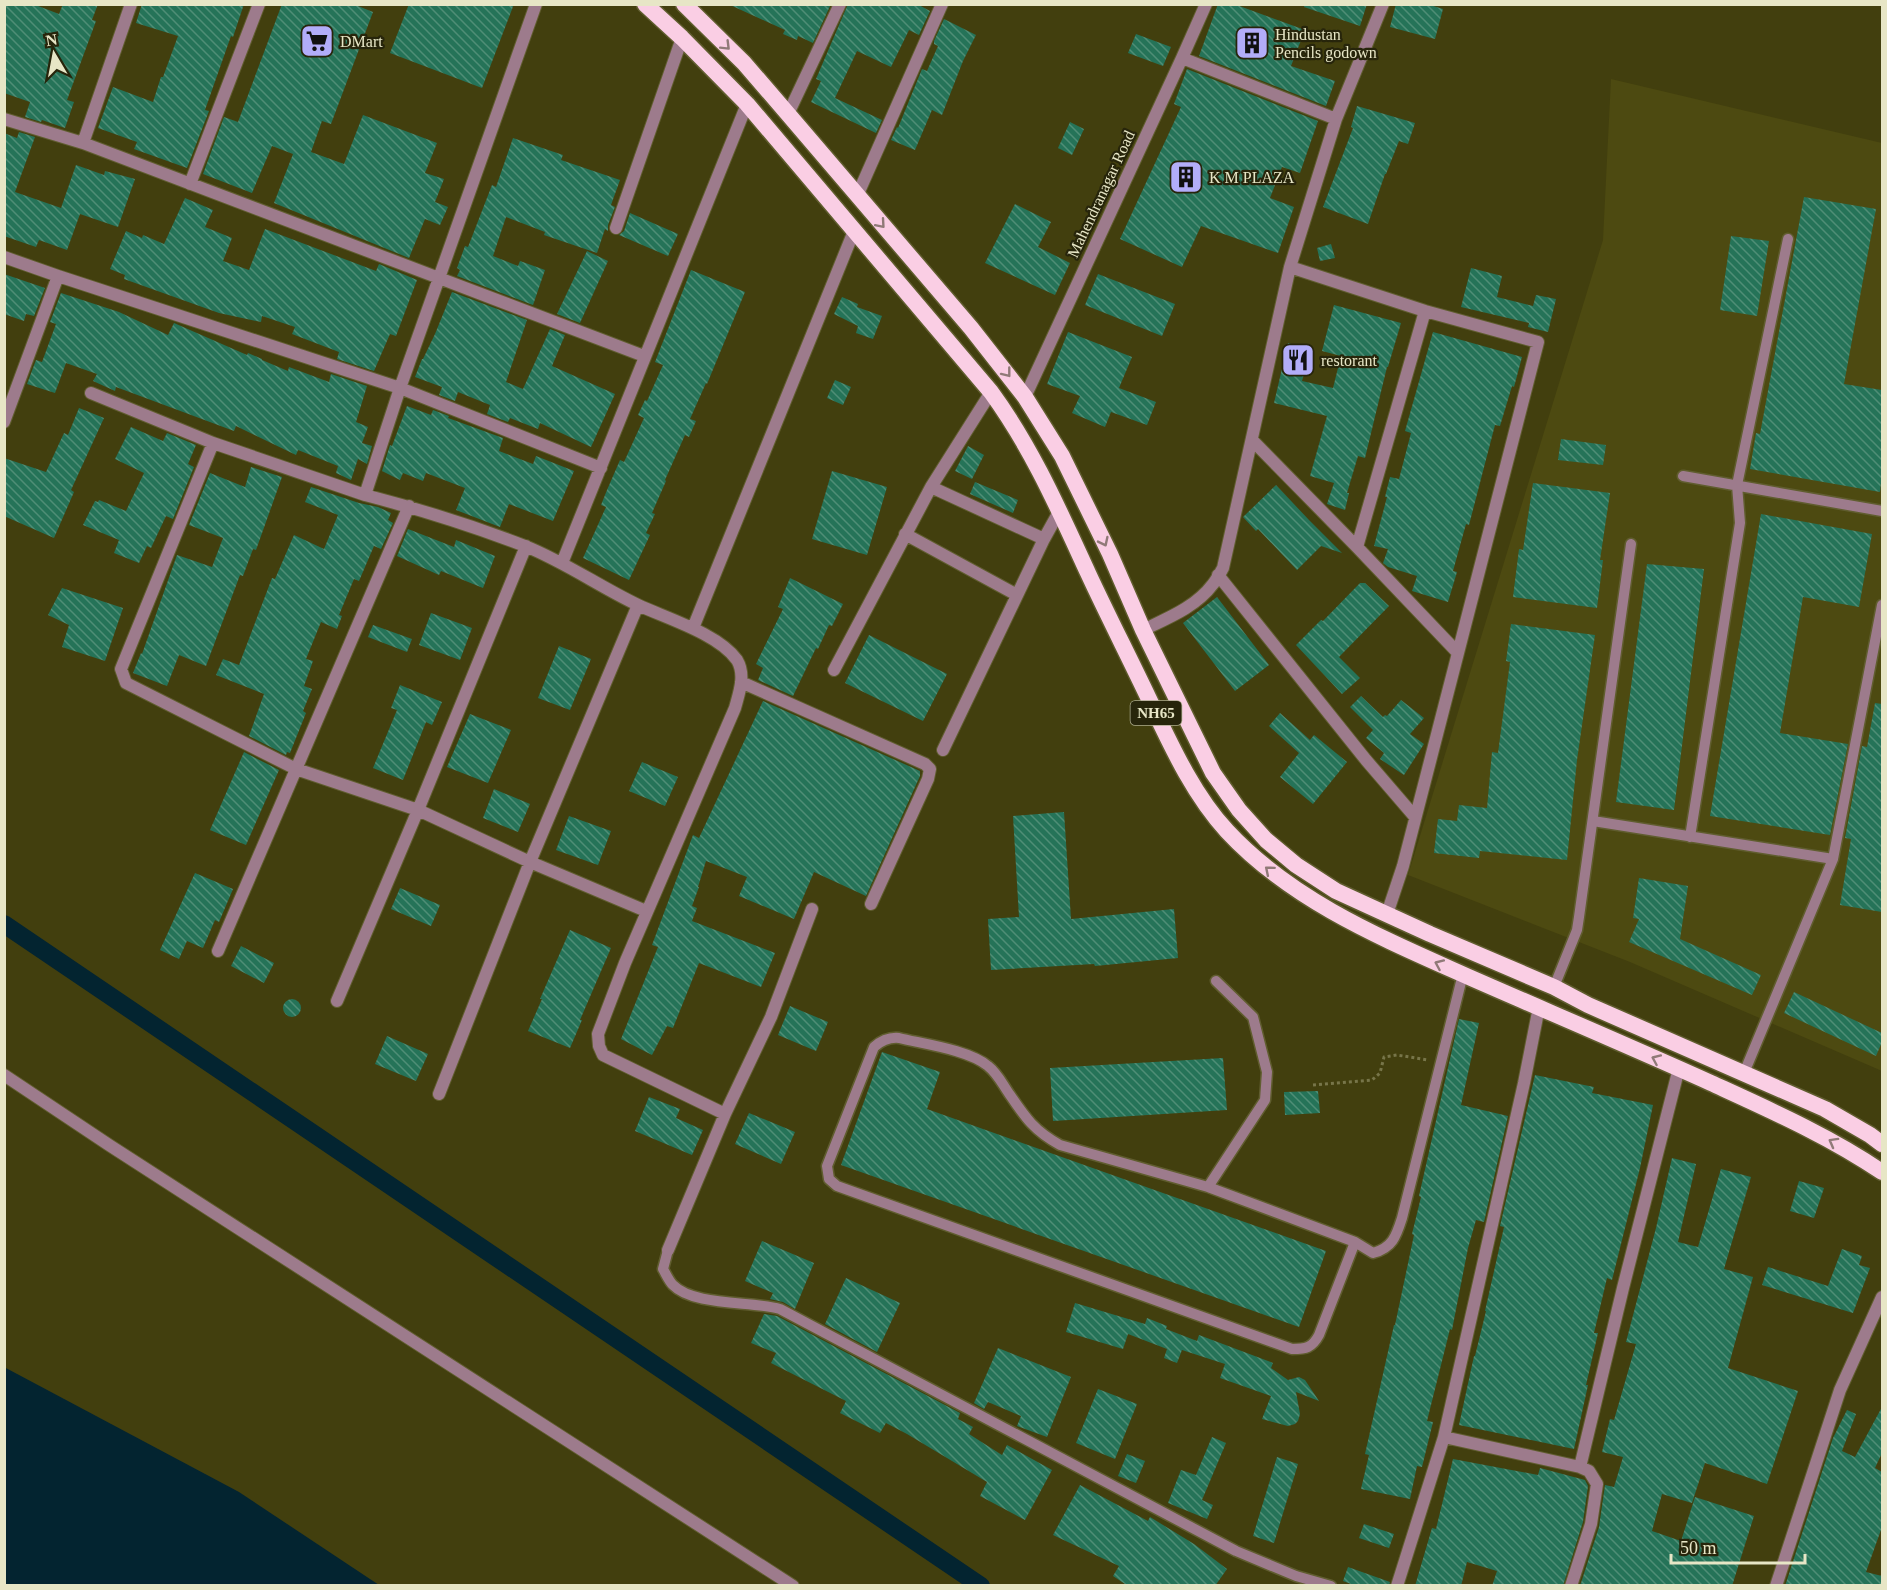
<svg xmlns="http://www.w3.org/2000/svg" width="1887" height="1590" viewBox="0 0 1887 1590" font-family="Georgia,serif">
	<defs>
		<pattern id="building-back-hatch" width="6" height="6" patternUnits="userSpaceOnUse" patternTransform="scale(1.5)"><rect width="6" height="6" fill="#257358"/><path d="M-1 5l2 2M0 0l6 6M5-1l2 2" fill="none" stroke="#4f8e76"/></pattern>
	</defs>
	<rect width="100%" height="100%" fill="#423f0e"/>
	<path fill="#4d4a11" d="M1611 79 1882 143V1071L1630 962 1408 875 1603 240Z"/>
	<path fill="#032430" d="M4 1367 239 1492 379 1585H5Z"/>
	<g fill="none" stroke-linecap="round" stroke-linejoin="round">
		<path stroke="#032430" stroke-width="18" d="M4 924 981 1586"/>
	</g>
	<path fill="url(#building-back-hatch)" d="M4 4H33L59 14 63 4H98L92 20 96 21 67 100 74 102 65 128 42 120 41 122 25 117 30 102 4 93Z
		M142 4H244L233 37 231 36 205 110 209 111 187 168 134 149 137 142 98 128 113 87 153 102 161 77H163L178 36 136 23Z
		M282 4H353L373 12 331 124 322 121 311 152 344 164 363 115 437 143 425 173 444 179 435 202 448 207 440 225 425 219 409 258 274 203 293 154 272 146 252 193 203 174 224 117 238 122Z
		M409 4H514L482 88 390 53Z
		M728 4H831L813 43 798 36 797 40 783 34 785 30Z
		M848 4H917L930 11 919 35 909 30 891 67 857 51 835 98 882 120 876 133 811 102 821 81 816 79Z
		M1218 4H1234L1305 30 1291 66 1335 81 1326 106 1199 56Z
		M1305 4H1367L1360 26 1304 7Z
		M1396 4H1427L1443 9 1435 39 1390 27Z
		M944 19 976 35 963 61 942 115 932 110 915 150 891 140 897 127 898 128 922 69 927 71 938 46 934 44V41Z
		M1136 34 1171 47 1163 66 1128 53Z
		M1187 69 1318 121 1300 173 1282 167 1270 198 1294 207 1278 253 1201 226 1182 267 1120 239 1181 107 1174 104Z
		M1357 106 1415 123 1408 144 1399 141 1386 174H1385L1368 224 1323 207 1353 128 1351 127Z
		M1070 122 1084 129 1072 155 1058 148Z
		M19 132 35 137 15 192 61 208 76 165 104 175 105 171 135 179 118 227 80 214 67 250 39 240 36 247 4 236V133L17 138Z
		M513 138 563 155 561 160 620 180 611 205 615 207 608 225V231L605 229 597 253 544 235 545 232 506 217 493 256 518 266 520 261 545 270 533 305 457 276 460 270 457 268 465 246 468 247 492 185 496 187Z
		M1804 197 1876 209 1844 384 1882 390V474L1880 492 1750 469 1756 433 1760 434Z
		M185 198 213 210 205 227 232 238 223 261 249 270 265 229 376 271 379 264 417 280 396 336 390 334 374 371 337 359 339 352 292 334 295 327 262 316 261 322 219 313 124 279 125 275 110 269 126 231 142 238 143 235 164 244Z
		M1015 204 1051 222 1038 247 1070 263 1055 295 985 263Z
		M630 213 678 234 668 256 619 235 624 231Z
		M1731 236 1769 241 1757 316 1720 310Z
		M1331 244 1335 258 1320 261 1317 248Z
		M587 251 608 261 580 323 557 314Z
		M1471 268 1502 276 1497 297 1533 306 1536 295 1556 299 1548 332 1528 327 1529 323 1461 307Z
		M691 270 745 292 707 384 706 383 690 419 696 421 689 437 685 435 665 480 666 481 652 513 655 514 646 533 650 535 629 580 583 558 606 507 601 505 607 490 620 460 624 462 644 418 638 415 645 400 647 401 663 365 655 362Z
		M4 274 45 288 34 316 26 314 24 321 4 314Z
		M1098 274 1175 304 1162 336 1085 305Z
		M452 292 527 320 506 382 523 389 550 329 565 335 552 366 615 394 591 447 540 423 538 429 510 418 508 422 487 414 490 405 458 392 455 401 439 395 442 387 415 377 422 359H423L435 334Z
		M61 293 119 312 168 335 174 323 247 355 248 353 262 359V360L288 371 289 367 329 382 331 374 367 386 356 422 368 427 362 443 372 446 367 464 358 459 351 480 336 473 338 466 298 450 296 455 236 426 234 431 116 387 115 391 93 381 97 374 66 363 55 393 27 384 36 360 42 362 56 324 50 322Z
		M842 297 858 304 857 307 882 316 873 339 856 333 858 326 834 314Z
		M1334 305 1401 323 1388 367H1387L1365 458 1358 456 1347 493H1349L1345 510 1327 504 1334 483 1310 476 1327 416 1274 403 1288 343 1311 350 1302 381 1333 388 1341 356 1322 351Z
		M1068 332 1132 357 1119 388 1156 402 1147 425 1111 412 1105 427 1072 413 1080 396 1047 384Z
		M1433 332 1522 357 1514 387 1512 386 1500 426 1495 425 1469 525 1466 524 1453 571 1457 572 1448 602 1412 591 1417 576 1388 567 1383 563 1388 549 1374 546 1387 497H1385L1390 477 1399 479 1411 433 1405 431Z
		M835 380 851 387 843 405 827 398Z
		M407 406 431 415 433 410 449 416 448 418 503 438 499 451 533 464 536 456 574 471 553 521 509 504 500 527 456 510 465 488 426 473 423 481 403 473 400 480 382 471 390 445 392 446Z
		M79 408 104 418 71 490 74 492 54 538 4 516V458L46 472 64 433 68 435Z
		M131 427 163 441 167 433 196 445 188 464 194 467 173 519 166 516 151 548 147 546 139 563 114 553 119 540 83 525 95 501 98 502 99 500 126 511 144 473 115 459Z
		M1561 439 1606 445 1603 465 1558 460Z
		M968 446 984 455 972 479 955 471Z
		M251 467 282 477 256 550 253 549 243 576 240 575 206 666 179 655 167 686 133 673 141 653 142 654 177 555 212 567 223 538 189 525 210 473 245 487Z
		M832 471 887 487 867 555 812 539Z
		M975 482 1018 500 1013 513 970 494Z
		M1533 483 1610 493 1600 560H1603L1597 608 1513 597 1519 549 1523 550Z
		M1276 485 1309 520 1342 553 1321 546 1297 570 1258 529 1256 531 1243 517Z
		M311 487 359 503 378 507 391 513 388 520 393 523 381 549 374 546 359 581 354 579 339 615 342 616 337 629 321 622 306 659 313 661 304 686 312 689 303 711 306 713 290 753 287 752 286 755 249 736 264 694 216 675 223 659 239 665 272 578 275 579 294 535 324 549 338 515 305 502Z
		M1761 514 1872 534 1859 607 1803 597 1780 733 1848 744 1830 835 1710 816Z
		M408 529 454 547 456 540 495 556 483 588 441 571 439 575 397 556Z
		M1647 564 1704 569 1674 810 1616 802Z
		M790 578 843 604 832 626 829 625 818 649 816 648 793 696 758 680 763 668 756 664 783 609 778 607Z
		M1360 583H1365L1389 606 1339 657 1360 678 1342 694 1296 645 1321 620 1323 621Z
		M62 588 123 608 105 661 62 647 69 625 48 615Z
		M1217 597 1269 665 1235 691 1183 623Z
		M431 613 472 628 460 660 419 645Z
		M1511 624 1595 635 1577 760 1567 860 1480 851 1479 858 1434 853 1438 819 1457 821 1459 805 1487 808 1492 752 1498 753 1510 662 1506 661Z
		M373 625 412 639 407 652 368 637Z
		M869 635 947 674 923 721 845 683Z
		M559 646 591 659 570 710 538 698Z
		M400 685 442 702 432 725 426 722 403 780 373 768 397 710 391 708Z
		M1361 696 1383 717 1385 715 1387 716 1401 700 1424 718 1410 734 1424 744 1404 775 1380 759 1384 753 1366 738 1373 730 1350 707Z
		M763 701 920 771V776L866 896 814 872 794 919 739 896 747 877 706 861 698 887H699L692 906 697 908 692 921 775 953 761 987 699 963 673 1028 667 1026 652 1055 621 1039 658 947 652 945 693 835 699 838Z
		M1875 703 1882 704V912L1840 905 1851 839 1845 838 1862 746 1867 747Z
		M1280 713 1310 740 1314 735 1347 762 1313 804 1280 777 1299 753 1269 726Z
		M470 714 511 730 488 783 447 767Z
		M244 752 279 770 246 845 210 830Z
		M642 762 678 777 665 806 629 791Z
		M494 789 530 804 518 832 483 818Z
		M1064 812 1071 919 1174 909 1178 958 1095 966 1094 964 991 970 988 919 1019 917 1013 816Z
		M569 816 611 831 598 865 556 850Z
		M195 873 233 889 219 922 215 920 203 948 187 941 179 959 160 950Z
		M1639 878 1688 886 1680 939 1761 975 1752 995 1629 942 1639 919 1633 918Z
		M400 888 440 905 431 926 391 909Z
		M570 930 611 948 580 1020H582L570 1048 528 1031 542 999H540Z
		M241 946 274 963 264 983 231 966Z
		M1794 992 1882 1033V1042L1876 1056 1784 1013Z
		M283 1008a9 9 0 1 1 18 0a9 9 0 1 1-18 0Z
		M790 1006 828 1022 816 1051 778 1035Z
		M1459 1019 1479 1023 1461 1105 1508 1116 1484 1222 1476 1220 1468 1248 1452 1330 1450 1329 1427 1421 1433 1422 1422 1467 1417 1466 1410 1499 1361 1489 1369 1455 1365 1454 1394 1325H1395L1414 1235 1412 1234 1421 1197 1419 1196Z
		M387 1036 428 1054 416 1081 375 1064Z
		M882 1052 940 1072 927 1109 1326 1251 1299 1327 841 1165Z
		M1223 1058 1227 1110 1053 1121 1050 1068Z
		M1535 1075 1594 1087 1592 1093 1653 1105 1640 1168 1612 1280 1607 1278 1594 1333H1598L1586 1385H1588L1574 1449 1459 1425 1474 1356H1475L1486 1311H1485L1504 1227 1500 1226Z
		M1318 1091 1320 1113 1285 1115 1284 1092Z
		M649 1097 680 1109 676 1118 703 1130 692 1155 635 1131Z
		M749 1113 795 1132 781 1164 735 1144Z
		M1672 1158 1696 1164 1678 1242 1698 1247 1721 1169 1751 1177 1724 1269 1753 1277 1728 1368 1798 1391 1767 1484 1705 1463 1692 1503 1662 1494 1652 1531 1681 1541 1695 1497 1754 1516 1732 1586H1580L1599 1527 1605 1485 1614 1487 1623 1457 1602 1452 1610 1419 1614 1420 1636 1344 1626 1342 1656 1228Z
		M1799 1181 1824 1188 1814 1218 1790 1211Z
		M762 1241 814 1263 795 1309 783 1302 770 1299 773 1293 745 1281Z
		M1842 1249 1862 1256 1859 1265 1870 1268 1853 1313 1762 1285 1768 1267 1828 1286Z
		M846 1278 900 1303 877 1352 825 1324Z
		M1075 1303 1145 1324 1147 1318 1167 1326 1166 1329 1197 1341 1199 1335 1273 1363 1271 1368 1288 1380 1299 1377 1305 1380 1319 1401 1296 1392 1300 1414 1298 1421 1295 1424 1288 1426 1262 1419 1271 1396 1220 1378 1225 1364 1182 1350 1177 1363 1164 1358 1167 1349 1128 1334 1123 1349 1066 1332Z
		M764 1314 777 1316 960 1413 958 1419 973 1427 969 1434 1002 1455 1007 1445 1052 1470 1025 1520 980 1496 987 1482 907 1434 886 1423 880 1433 840 1413 846 1401 771 1363 776 1353 751 1343Z
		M998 1348 1071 1377 1047 1437 1017 1426 1021 1416 988 1402 984 1409 974 1403Z
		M1098 1389 1137 1404 1115 1459 1076 1443Z
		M1882 1407V1453L1875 1468 1882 1472V1527L1866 1572 1882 1576V1586H1785L1833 1438 1847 1410 1856 1414 1842 1451 1855 1457Z
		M1212 1437 1226 1443 1202 1500 1213 1505 1207 1519 1168 1503 1181 1470 1196 1475Z
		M1127 1454 1145 1461 1136 1483 1118 1476Z
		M1277 1457 1298 1464 1274 1543 1253 1536Z
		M1453 1459 1538 1475 1540 1468 1585 1480 1588 1486 1583 1522 1563 1586H1492L1497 1571 1467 1562 1461 1586H1415L1432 1528 1436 1529Z
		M1080 1485 1148 1521 1150 1517 1194 1544 1227 1569 1215 1586H1128L1113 1576 1119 1566 1053 1535Z
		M1364 1524 1394 1534 1389 1548 1359 1538Z
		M1348 1567 1390 1582 1389 1586H1356L1343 1581Z"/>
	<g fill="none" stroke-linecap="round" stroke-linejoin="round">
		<defs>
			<path id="service" d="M1683 476 1882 511
				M1593 821 1833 859
				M1690 837 1740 523 1737 485 1788 239
				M1554 987 1577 930 1579 917 1631 544
				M1744 1073 1833 859 1882 605
				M1208 1187 1265 1100 1267 1072 1253 1017 1216 981
				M1355 1242 1208 1187 1060 1145C1033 1130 1025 1117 1008 1092 1002 1083 997 1073 988 1066 969 1050 924 1044 899 1038 889 1037 882 1040 874 1047L827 1166 829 1179 837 1186 1292 1349C1306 1349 1312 1348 1319 1335L1355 1242 1373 1253C1392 1248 1396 1237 1402 1218L1463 974
				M668 1250 663 1269C666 1274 669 1281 673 1285 693 1306 752 1301 780 1309L1236 1551 1296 1576 1331 1586"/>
			<path id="minor" d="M131 4 83 143 439 278 536 4
				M1182 58 1336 119
				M788 114 840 4
				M4 119 83 143
				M190 184 259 4
				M857 196 942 4
				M616 228 682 38
				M4 257 58 276 400 388 601 468
				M644 356 439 278 400 388 365 495C419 509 473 526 525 546 565 562 600 587 638 605 666 618 719 634 737 660 746 675 739 693 735 708L625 963 598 1034 599 1046 603 1055 725 1114
				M91 393 213 443 365 495
				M1025 397 1182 58 1206 4
				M4 422 58 276
				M1253 441 1357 547 1458 653 1538 342 1425 311 1290 267
				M213 443 121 669 126 683 296 769 418 810 530 862 646 911
				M931 487 1044 539
				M905 534 1017 595
				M1357 547 1425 311
				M562 563 747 104
				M1218 575 1366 760 1415 817
				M693 628 854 231
				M1143 630C1168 618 1196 607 1213 584 1217 579 1220 573 1223 568L1290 267 1336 119 1383 4
				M834 670 931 487 991 392
				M741 682 925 764 930 769 928 779 871 904
				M943 750 1044 539 1060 510
				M1387 914 1403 866 1458 653
				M218 951 409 506
				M337 1001 418 810 526 546
				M4 1075 109 1145 793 1586
				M439 1094 530 862 638 605
				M668 1250 725 1114 771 1017 812 909
				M1444 1437 1580 1467 1623 1288 1679 1068
				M1397 1586 1444 1437 1524 1083 1539 1007
				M1571 1586 1591 1524 1597 1484 1589 1471 1580 1467
				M1776 1586 1840 1390 1882 1297"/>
			<path id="trunk" d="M645 4 682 38 747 104 991 392C1032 448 1059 510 1088 573 1107 614 1128 655 1148 697 1170 743 1192 793 1227 831 1293 902 1384 939 1471 978 1551 1013 1631 1047 1711 1083 1770 1110 1829 1136 1882 1172
				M684 4 744 63 788 114 971 328 1025 397 1062 456 1110 554 1143 630 1213 773 1239 810 1266 840 1296 865 1336 891 1430 934 1554 987 1588 1005 1825 1109 1870 1135 1882 1144"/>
		</defs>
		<use href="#service" stroke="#605d2f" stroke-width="13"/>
		<use href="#minor" stroke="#605d2f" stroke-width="14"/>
		<use href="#trunk" stroke="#605d2f" stroke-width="19"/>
		<path stroke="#777549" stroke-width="3" stroke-dasharray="3 3" stroke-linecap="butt" d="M1313 1085 1372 1080 1380 1073 1384 1057 1397 1055 1428 1060"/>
		<use href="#service" stroke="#9d7b8c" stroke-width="10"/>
		<use href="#minor" stroke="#9d7b8c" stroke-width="12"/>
		<use href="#trunk" stroke="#facee4" stroke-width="16"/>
	</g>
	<defs><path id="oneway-chevron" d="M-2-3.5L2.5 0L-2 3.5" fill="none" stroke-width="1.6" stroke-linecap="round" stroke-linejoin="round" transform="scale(1.5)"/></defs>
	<g stroke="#907a78">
		<use href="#oneway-chevron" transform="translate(726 46) rotate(45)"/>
		<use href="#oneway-chevron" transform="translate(881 224) rotate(49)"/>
		<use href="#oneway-chevron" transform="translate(1007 373) rotate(52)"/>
		<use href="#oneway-chevron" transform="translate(1104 542) rotate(64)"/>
		<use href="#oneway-chevron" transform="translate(1269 870) rotate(-140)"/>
		<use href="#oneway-chevron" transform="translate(1439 964) rotate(-156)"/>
		<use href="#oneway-chevron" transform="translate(1656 1059) rotate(-156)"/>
		<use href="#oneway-chevron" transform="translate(1833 1142) rotate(-151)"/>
	</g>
	<defs>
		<symbol id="supermarket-square" viewBox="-11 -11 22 22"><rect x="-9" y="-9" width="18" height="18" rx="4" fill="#b2adf9" stroke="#27250b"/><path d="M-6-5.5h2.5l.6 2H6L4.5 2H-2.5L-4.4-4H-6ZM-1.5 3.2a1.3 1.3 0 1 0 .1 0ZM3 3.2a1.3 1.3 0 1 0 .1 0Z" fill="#111"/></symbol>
		<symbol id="building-square" viewBox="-11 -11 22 22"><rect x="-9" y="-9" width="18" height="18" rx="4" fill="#b2adf9" stroke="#27250b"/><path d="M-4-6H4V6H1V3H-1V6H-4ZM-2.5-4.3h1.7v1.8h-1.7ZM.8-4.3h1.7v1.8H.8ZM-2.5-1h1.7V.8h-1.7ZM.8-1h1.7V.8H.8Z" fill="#111"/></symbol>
		<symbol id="restaurant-square" viewBox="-11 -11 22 22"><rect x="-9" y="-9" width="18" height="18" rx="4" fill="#b2adf9" stroke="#27250b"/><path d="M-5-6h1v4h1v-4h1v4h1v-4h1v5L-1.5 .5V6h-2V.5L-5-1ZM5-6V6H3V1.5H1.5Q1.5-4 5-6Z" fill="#111"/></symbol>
	</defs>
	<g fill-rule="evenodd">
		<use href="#supermarket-square" x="298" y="22" width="38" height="38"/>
		<use href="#building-square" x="1233" y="24" width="38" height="38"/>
		<use href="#building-square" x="1167" y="158" width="38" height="38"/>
		<use href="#restaurant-square" x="1279" y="341" width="38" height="38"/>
	</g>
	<g text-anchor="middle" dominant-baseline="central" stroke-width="4.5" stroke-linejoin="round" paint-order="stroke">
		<rect fill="#27250b" stroke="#adac8e" stroke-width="1.5" x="1130.5" y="701" width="51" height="24" rx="4.5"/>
		<g font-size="15" font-weight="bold" fill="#e7e6c6">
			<text x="1156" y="713">NH65</text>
		</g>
		<g font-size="16" fill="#e7e6c6" stroke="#27250b" text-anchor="start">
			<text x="1275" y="34">Hindustan<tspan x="1275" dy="18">Pencils godown</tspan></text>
			<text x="340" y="41">DMart</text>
			<text x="1209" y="177">K M PLAZA</text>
			<text x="1321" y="360">restorant</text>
		</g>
		<g font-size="16" fill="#e7e6c6" stroke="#27250b">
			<text transform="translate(1101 194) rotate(-65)">Mahendranagar Road</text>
		</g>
	</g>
	<rect width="1887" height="1590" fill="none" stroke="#e7e6c6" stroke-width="12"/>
	<g transform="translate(54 54) rotate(350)" stroke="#27250b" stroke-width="4.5" paint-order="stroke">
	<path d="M0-4.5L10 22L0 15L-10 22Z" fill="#e7e6c6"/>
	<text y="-9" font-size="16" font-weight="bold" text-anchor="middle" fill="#e7e6c6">N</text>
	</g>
	<path d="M1671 1554v9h134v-9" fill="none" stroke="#e7e6c6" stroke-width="3"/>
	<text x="1680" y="1554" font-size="18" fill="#e7e6c6" stroke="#27250b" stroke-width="4.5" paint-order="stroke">50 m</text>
</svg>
